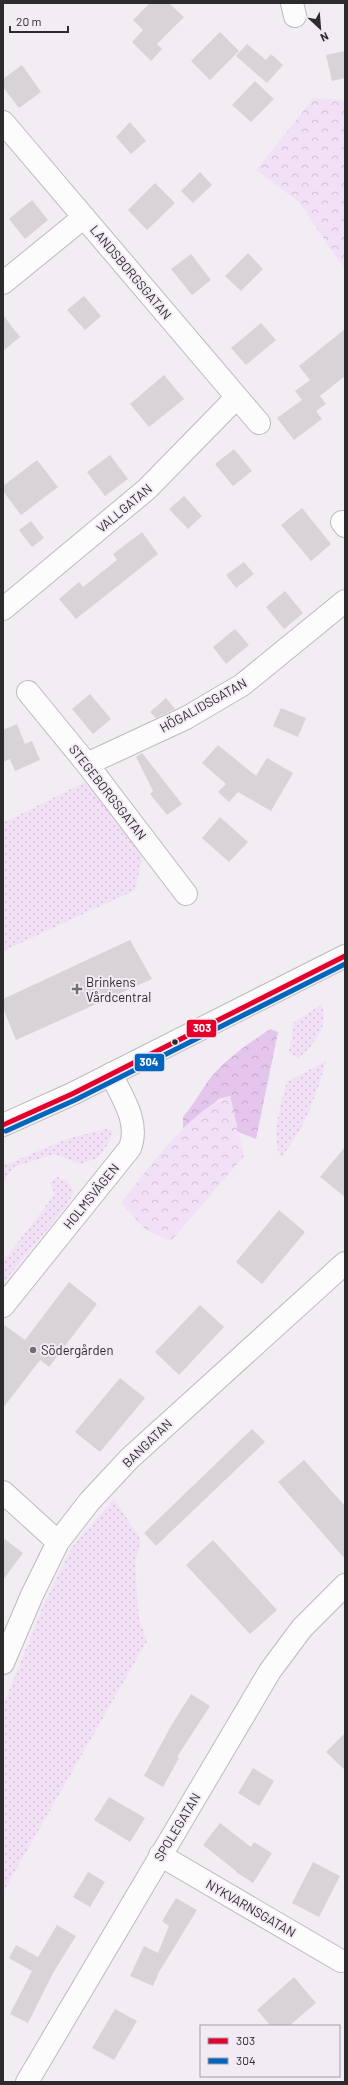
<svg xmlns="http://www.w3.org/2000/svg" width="348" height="2085" viewBox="0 0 348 2085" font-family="Barlow,sans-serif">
	<defs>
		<pattern id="grass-dots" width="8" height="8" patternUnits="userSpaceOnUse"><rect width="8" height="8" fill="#f2e0f6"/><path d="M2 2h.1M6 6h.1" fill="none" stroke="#d0c0d3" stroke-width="1.8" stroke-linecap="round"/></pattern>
		<pattern id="forest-crowns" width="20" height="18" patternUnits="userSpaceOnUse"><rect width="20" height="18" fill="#e4c5eb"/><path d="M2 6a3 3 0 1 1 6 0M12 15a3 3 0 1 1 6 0" fill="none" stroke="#c4a9ca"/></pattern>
		<pattern id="park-crowns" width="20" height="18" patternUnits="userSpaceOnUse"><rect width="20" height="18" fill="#f2e0f6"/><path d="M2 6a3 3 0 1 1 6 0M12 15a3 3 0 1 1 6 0" fill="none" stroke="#d0c0d3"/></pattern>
	</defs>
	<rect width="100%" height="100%" fill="#f1edf2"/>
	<path fill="url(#grass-dots)" d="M85 782 99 796 143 854 135 890 3 951V823Z
		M321 1005C331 1023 313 1047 298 1058L289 1052 294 1022Z
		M326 1061C316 1096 305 1129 281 1157 270 1138 281 1102 287 1082Z
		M105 1129 113 1131 108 1144 97 1158 81 1164 54 1154 14 1167 3 1181V1166L67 1139Z
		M57 1177 67 1181 74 1191 67 1205 3 1283V1262L55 1194 50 1183Z
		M114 1499 141 1540 135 1563 139 1619 147 1641 3 1892V1706L44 1604 72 1547Z"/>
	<path fill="url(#forest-crowns)" d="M270 1029 278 1032 256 1139 238 1132 230 1096 219 1099 183 1128V1117C193 1105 200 1093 208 1081 225 1059 248 1044 270 1029Z"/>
	<path fill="url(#park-crowns)" d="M314 98 345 100V270L299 202 256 170Z
		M230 1096 244 1156 171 1241 146 1230 121 1203C147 1171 191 1108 230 1096Z"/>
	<path fill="#d7d3d7" d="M150 3H169L184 17 157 44 162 49 151 61 132 42 143 30 133 20Z
		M220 32 239 51 210 80 191 61Z
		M247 44 266 60 271 54 283 65 267 83 236 56Z
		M345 51V78L332 81 326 55Z
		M22 65 41 92 19 108 3 87V79Z
		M255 81 274 99 251 122 232 105Z
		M130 122 146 141 131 154 116 137Z
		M200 172 212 185 193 203 181 191Z
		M155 183 175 203 147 230 128 210Z
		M32 200 48 220 25 239 9 219Z
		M248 253 263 269 241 291 225 276Z
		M191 254 211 280 192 295 171 269Z
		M84 296 101 316 85 330 67 310Z
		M3 315 20 337 3 351Z
		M261 323 276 340 246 365 231 348Z
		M345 329V376L320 396 326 404 316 411 322 419 294 440 277 418 302 400 295 391 310 380 299 366Z
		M164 375 184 399 149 427 130 404Z
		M234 449 252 471 233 486 215 464Z
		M110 455 128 479 105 496 87 472Z
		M37 460 58 487 21 515 3 491V486Z
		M184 496 202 516 188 529 169 509Z
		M302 508 331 544 311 561 281 525Z
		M31 521 44 538 32 547 19 530Z
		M142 532 158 554 76 619 59 599 79 582 83 587 117 560 113 554Z
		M244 562 254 574 236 588 226 575Z
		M285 591 303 613 284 629 266 607Z
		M235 629 249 645 226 664 213 647Z
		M90 694 111 719 93 734 72 709Z
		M166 698 175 709 156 718 150 712Z
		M281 708 306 718 298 737 273 726Z
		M17 724 25 744 32 741 40 760 15 771 10 759 3 762V730Z
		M218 745 256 776 267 758 293 773 271 811 238 792 229 802 218 792 226 784 202 763Z
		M142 753 182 804 167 815 150 794 153 791 136 757Z
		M220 817 248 842 229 862 202 838Z
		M130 940 152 979 16 1040 3 1008V999Z
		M345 1147V1197L320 1177Z
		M279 1210 305 1232 262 1284 236 1262Z
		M69 1282 97 1304 49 1367 40 1360 3 1408V1324L25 1340Z
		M200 1305 224 1327 179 1375 155 1352Z
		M120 1378 145 1398 100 1452 75 1432Z
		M252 1429 265 1442 156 1546 144 1533Z
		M304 1460 345 1506V1559L278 1482Z
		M3 1538 23 1553 3 1580Z
		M213 1540 277 1610 250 1634 186 1565Z
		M191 1694 210 1706 177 1757 179 1758 163 1787 144 1776 171 1726Z
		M345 1733V1770L326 1752Z
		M253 1768 274 1781 259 1806 238 1793Z
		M109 1797 145 1818 130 1842 94 1820Z
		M220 1823 251 1847 254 1842 272 1853 253 1883 236 1872V1871L203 1845Z
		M313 1862 340 1876 319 1917 292 1903Z
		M88 1872 105 1882 90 1907 73 1897Z
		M176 1898 197 1910 159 1972 153 1986 130 1976 144 1946 158 1953 169 1926 162 1921Z
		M57 1925 76 1936 53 1973 28 2023 10 2014 32 1971 9 1958 16 1945 38 1957Z
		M294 1977 316 2003 289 2026H271L257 2010Z
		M115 2009 137 2021 114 2060 92 2048Z"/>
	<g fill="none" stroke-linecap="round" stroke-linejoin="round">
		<defs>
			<path id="street" d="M292 3 295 16
				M3 122 259 423
				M3 283 84 217
				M342 522 345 526
				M3 609 147 489 237 397
				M28 692 87 764 186 894
				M87 764 186 718 242 685 345 601
				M3 1306 130 1148C140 1122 122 1097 111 1074
				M3 1492 58 1542
				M3 1663 32 1595 58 1542 89 1502 129 1459 345 1263
				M160 1855 341 1961
				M27 2082 270 1671 302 1628 345 1585"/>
			<path id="secondary" d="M3 1125 72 1094 345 956"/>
		</defs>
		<use href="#street" stroke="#bdbabe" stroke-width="24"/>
		<use href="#secondary" stroke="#bdbabe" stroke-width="24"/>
		<use href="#street" stroke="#fdfcfd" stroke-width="22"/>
		<use href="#secondary" stroke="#fdfcfd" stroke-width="22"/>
		<defs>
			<path id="bus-1" d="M3 1125 72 1094 345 956"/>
			<path id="bus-2" d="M6 1131 75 1100 345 964"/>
		</defs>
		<use href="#bus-1" stroke="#f2ebf4" stroke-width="8"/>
		<use href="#bus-2" stroke="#f2ebf4" stroke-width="8"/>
		<use href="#bus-1" stroke="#e4002b" stroke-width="5"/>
		<use href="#bus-2" stroke="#0065bd" stroke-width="5"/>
	</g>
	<g fill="#726f73" stroke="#f2ebf4" stroke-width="1.5">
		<path d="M75 983h4v4h4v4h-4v4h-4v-4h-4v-4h4z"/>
		<circle cx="33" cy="1350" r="4"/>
	</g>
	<circle fill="#2d2b2e" stroke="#f2ebf4" stroke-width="1.5" cx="175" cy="1042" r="3.5"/>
	<g text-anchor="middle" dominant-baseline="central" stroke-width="4" stroke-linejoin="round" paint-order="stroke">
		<g font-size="13" fill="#2d2b2e" stroke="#f2ebf4">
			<text transform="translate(131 272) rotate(50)">LANDSBORGSGATAN</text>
			<text transform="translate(124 508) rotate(-40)">VALLGATAN</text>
			<text transform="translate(203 705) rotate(-29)">HÖGALIDSGATAN</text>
			<text transform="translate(108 792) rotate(52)">STEGEBORGSGATAN</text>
			<text transform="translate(91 1196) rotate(-51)">HOLMSVÄGEN</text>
			<text transform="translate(147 1443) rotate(-44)">BANGATAN</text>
			<text transform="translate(177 1827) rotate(-59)">SPOLEGATAN</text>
			<text transform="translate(251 1908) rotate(30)">NYKVARNSGATAN</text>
		</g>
		<g font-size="13" fill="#2d2b2e" stroke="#f2ebf4" text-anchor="start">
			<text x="86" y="982">Brinkens<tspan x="86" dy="15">Vårdcentral</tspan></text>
			<text x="41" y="1350">Södergården</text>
		</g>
	</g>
	<g stroke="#f2ebf4" stroke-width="1.5">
		<rect x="186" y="1019" width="31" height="19" rx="4" fill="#e4002b"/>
		<rect x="134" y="1053" width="31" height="19" rx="4" fill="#0065bd"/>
	</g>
	<g font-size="11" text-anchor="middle" font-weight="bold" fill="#fff">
		<text x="202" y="1032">303</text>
		<text x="149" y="1066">304</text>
	</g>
	<rect width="348" height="2085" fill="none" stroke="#2d2b2e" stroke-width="8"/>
	<rect x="200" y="2025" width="140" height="52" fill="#f2ebf4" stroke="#a39ea5"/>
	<rect x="208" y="2038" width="20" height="6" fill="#e4002b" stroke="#a39ea5"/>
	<text x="236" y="2045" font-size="12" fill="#2d2b2e">303</text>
	<rect x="208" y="2058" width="20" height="6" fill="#0065bd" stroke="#a39ea5"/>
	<text x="236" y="2065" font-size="12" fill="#2d2b2e">304</text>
	<g transform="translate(320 28) rotate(154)" stroke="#f2ebf4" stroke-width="3" paint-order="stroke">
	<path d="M0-3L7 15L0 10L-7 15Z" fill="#2d2b2e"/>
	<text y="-6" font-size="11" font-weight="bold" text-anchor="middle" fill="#2d2b2e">N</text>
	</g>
	<path d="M10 26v6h58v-6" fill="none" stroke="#2d2b2e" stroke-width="2"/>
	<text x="16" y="26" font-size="12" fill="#2d2b2e" stroke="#f2ebf4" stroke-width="3" paint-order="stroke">20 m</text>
</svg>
